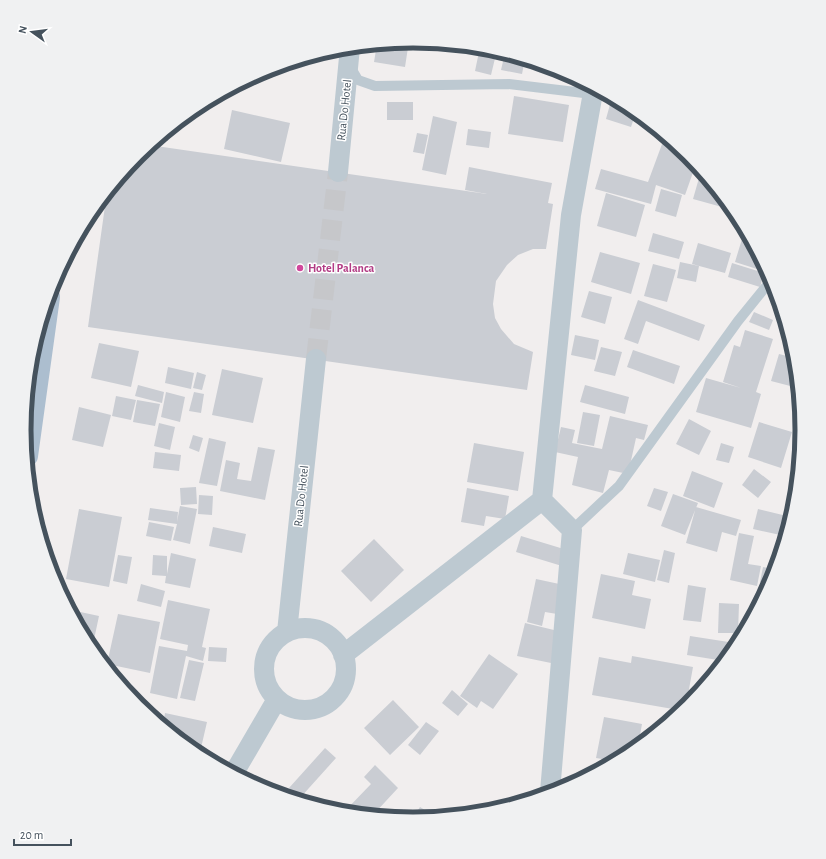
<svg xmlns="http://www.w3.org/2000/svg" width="826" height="859" viewBox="0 0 826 859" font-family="'Alegreya Sans',sans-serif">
	<rect width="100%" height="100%" fill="#f1eeee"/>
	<path fill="#cacdd3" d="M409 41 405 67 374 62 377 44Z
		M434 43 470 46 468 53Z
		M480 47 497 50 491 75 475 71Z
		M505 53 525 59 522 74 501 70Z
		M274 67 272 78 256 74 264 70Z
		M550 67 562 70 587 84 548 75Z
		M514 96 569 105 563 142 508 134Z
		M612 97 629 106 636 112 631 127 606 119Z
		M387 102H413V120H387Z
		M232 110 290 123 281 162 224 149Z
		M433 116 457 122 446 175 422 170Z
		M170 128 168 141 157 138 167 131Z
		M468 129 491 132 489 148 466 145Z
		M417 133 428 135 424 154 413 152Z
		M665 136 686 153V155L689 156 696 164 685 195 656 185 651 204 595 189 601 169 648 182Z
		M149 145 487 194 465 190 469 167 552 183 548 203 553 204 546 249H533L518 255 507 265 496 281 493 304 495 318 501 329 514 344 533 352 527 390 88 327 107 192 138 154Z
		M701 171 725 199 722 207 693 199Z
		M661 189 682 195 676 217 655 211Z
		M606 193 645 205 636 237 597 226Z
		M745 229 767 270 766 272 735 262Z
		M653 233 684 242 679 259 648 251Z
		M698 243 731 253 725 273 692 264Z
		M600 252 640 263 631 294 591 282Z
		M680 262 699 266 696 282 677 278Z
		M732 263 764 273 760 287 728 277Z
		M653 264 676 270 667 302 644 296Z
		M589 291 612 297 605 324 581 317Z
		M638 300 705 325 699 341 646 321 638 344 624 339Z
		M754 312 773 320 769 330 749 322Z
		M745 330 773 339 756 392 761 394 751 428 696 412 706 378 741 388 723 382 734 345 740 347Z
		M575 335 599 340 595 360 571 355Z
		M99 343 139 351 131 387 91 378Z
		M601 347 622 352 615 376 594 371Z
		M633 350 680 366 674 384 627 367Z
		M779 354 795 358 798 388 771 381Z
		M168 367 194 373 191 389 165 383Z
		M222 369 263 378 253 423 212 415Z
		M197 372 206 375 202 390 193 388Z
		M138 385 164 392 162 403 135 396Z
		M585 385 629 397 625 414 580 402Z
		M166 392 185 397 180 422 161 417Z
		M194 392 204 394 201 413 189 411Z
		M116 396 136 400 131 420 112 416Z
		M137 400 160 404 155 426 133 422Z
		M79 407 111 415 103 447 72 440Z
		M583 412 600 415 594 446 577 443Z
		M610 416 648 425 644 440 636 438 628 474 609 470 603 493 572 485 578 457 555 452 561 427 575 430 572 443 602 449Z
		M689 419 711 431 699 455 676 444Z
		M759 422 792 432 781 468 748 457Z
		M159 423 175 427 170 450 154 446Z
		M193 435 203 438 199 452 189 448Z
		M209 438 226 442 217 486 199 483Z
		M474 443 524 452 518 491 467 482Z
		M721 443 734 447 729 463 716 460Z
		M258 447 275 450 265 500 220 491 226 460 240 463 237 479 251 481Z
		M155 452 181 455 179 471 153 468Z
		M754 469 771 482 758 498 742 485Z
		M692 471 723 483 714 508 683 496Z
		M196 487 197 504 181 505 180 488Z
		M467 488 509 496 505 519 486 516 484 526 461 522Z
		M654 488 668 492 661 511 647 506Z
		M673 494 698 503 685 535 661 526Z
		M199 495 213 496 212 515 198 514Z
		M180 506 197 509 190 544 173 540 177 524 148 520 150 508 178 512 177 522Z
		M696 507 741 520 736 536 722 532 717 552 686 543Z
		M79 509 122 517 109 587 66 579Z
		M758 509 791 517 785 536 753 529Z
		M149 522 174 527 171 541 146 536Z
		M213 527 246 534 242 553 209 546Z
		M739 533 754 536 748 564 761 566 757 586 730 580Z
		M521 536 567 550 562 566 516 552Z
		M374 539 404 570 371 602 341 571Z
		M664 550 675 553 669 583 657 580Z
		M171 553 196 559 190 588 165 583 166 576 152 575 153 555 167 556V574Z
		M628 553 660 560 655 582 623 574Z
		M118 555 132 557 127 584 113 581Z
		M775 557 779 558 772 579 770 581 769 584 760 582 763 567 773 569Z
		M601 574 635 581 632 595 651 599 645 629 592 618Z
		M536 579 564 585 557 614 545 612 542 626 527 622Z
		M141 584 165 591 161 607 137 601Z
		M688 585 706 588 701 622 683 620Z
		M168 600 210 609 202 647 206 648 203 661 186 656 177 699 150 693 159 646 187 651 188 645 160 639Z
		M719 603 739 604 738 633H718Z
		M71 610 99 616 92 649 89 645Z
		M118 614 160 622 150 673 107 664Z
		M525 623 558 631 551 663 517 656Z
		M690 636 735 643 734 649 724 661 687 655Z
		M209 647 227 648 226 662 208 661Z
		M489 654 518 674 493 709 481 701 477 708 460 696Z
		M632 656 693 667 686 706 671 718 673 709 592 695 599 657 631 663Z
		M189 660 204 663 195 701 180 698Z
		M121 684 133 687 131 696Z
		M452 690 468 704 458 716 442 703Z
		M393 700 419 727 390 755 364 728Z
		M140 706 150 708 149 713 141 707Z
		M165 713 207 722 201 748 187 745 163 725Z
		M604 717 642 724 638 746 629 753 614 761 596 758Z
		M426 722 439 731 420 755 408 745Z
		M325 748 336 758 300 798 289 788Z
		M375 765 398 788 373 815 344 812 371 784 364 777Z
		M420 807 433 815 431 817 413 818Z"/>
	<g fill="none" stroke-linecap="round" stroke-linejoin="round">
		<path stroke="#c6c7ca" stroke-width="20" stroke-dasharray="20 10" stroke-linecap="butt" d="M316 359 338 172"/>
		<path stroke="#bdc9d1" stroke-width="10" d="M351 68 358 80 375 86 509 84 592 94
			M572 530 619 486 738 321 772 279"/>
		<path stroke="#bdc9d1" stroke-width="20" d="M338 172 350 47
			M542 500 572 530 550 792
			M264 669a41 41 0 1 1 82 0a41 41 0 1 1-82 0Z
			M287 632 316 359
			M343 655 542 500 571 215 594 87
			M233 772 238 766 277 699"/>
		<path stroke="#acbecf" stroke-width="22" d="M27 456 49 297"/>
	</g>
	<circle fill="#d1479c" stroke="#fff" stroke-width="1.5" cx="300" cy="268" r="4"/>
	<g text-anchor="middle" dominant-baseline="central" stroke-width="3" stroke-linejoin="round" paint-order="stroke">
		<g font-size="12" fill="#45525d" stroke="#fff">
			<text transform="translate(344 110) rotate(-84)">Rua Do Hotel</text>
			<text transform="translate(301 496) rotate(-84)">Rua Do Hotel</text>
		</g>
		<g font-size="12" font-weight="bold" fill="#b23c85" stroke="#fff" text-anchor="start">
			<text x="308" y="268">Hotel Palanca</text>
		</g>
	</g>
	<path d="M0 0H826V859H0ZM31 430a382 382 0 1 1 764 0a382 382 0 1 1-764 0Z" fill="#f0f1f2" fill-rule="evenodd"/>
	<path fill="none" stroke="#45525d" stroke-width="5" d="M31 430a382 382 0 1 1 764 0a382 382 0 1 1-764 0Z"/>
	<g transform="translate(32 32) rotate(284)" stroke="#ffffff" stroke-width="3" paint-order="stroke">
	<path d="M0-3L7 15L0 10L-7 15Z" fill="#45525d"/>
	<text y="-6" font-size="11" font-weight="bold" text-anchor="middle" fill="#45525d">N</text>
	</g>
	<path d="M14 839v6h57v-6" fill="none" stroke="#45525d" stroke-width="2"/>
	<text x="20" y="839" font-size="12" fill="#45525d" stroke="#ffffff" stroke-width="3" paint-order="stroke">20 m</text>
</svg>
